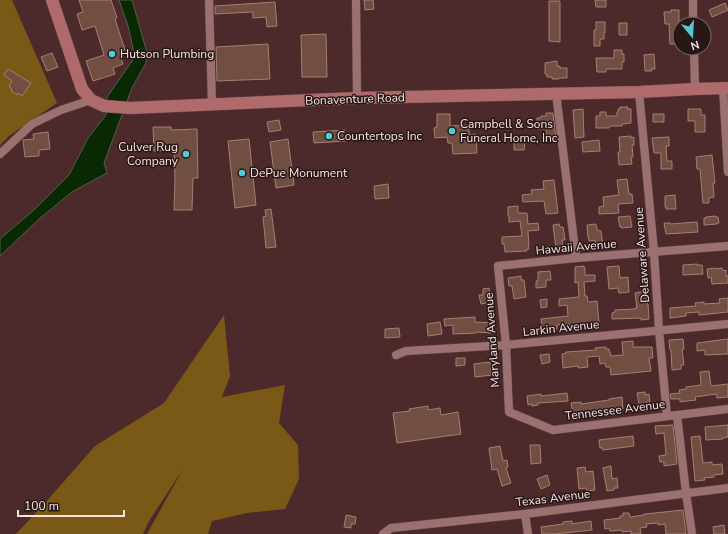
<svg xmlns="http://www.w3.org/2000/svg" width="728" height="534" viewBox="0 0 728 534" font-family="'Nunito Sans',sans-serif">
	<rect width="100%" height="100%" fill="#4c292a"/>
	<path fill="#7a5815" d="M0 0H12L57 103 9 136 0 145Z
		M224 315 230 376 222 397 285 385 279 423 298 445 299 479 285 509 247 513 212 521 208 534H147L183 469 149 521 143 534H16L45 503 95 446 164 403Z"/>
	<path fill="#092902" stroke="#526145" d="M119 0H132L147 53 146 63 132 88 104 163 107 173 72 192 39 219 0 256V239L35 209 69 175 88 138 106 115 107 97 135 57 128 26Z"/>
	<path fill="#714e42" stroke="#a67f72" d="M79 0H111L117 18 115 19 125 50 119 52 123 64 113 68 115 74 93 81 86 61 104 55 95 26 82 30 77 14 83 12Z
		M364 0H373L374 9 365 10Z
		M595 0H606V7H596Z
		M549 1H560V42L549 41Z
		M275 2 277 26 267 27 266 17 253 18V12L215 14V6Z
		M725 3 728 10 712 17 709 10Z
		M671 10H679V25H678V36H676V44H670L669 24H665L664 12H671Z
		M596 22H605V33H604V39H600V46H594V30H596Z
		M619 23H627V35H619Z
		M326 34 327 77H302L301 35Z
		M268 44 270 79 217 81 216 47Z
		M614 50H622V54H624V62H622V69H606V72H597L596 58H614Z
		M52 53 58 67 47 71 41 57Z
		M654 54 655 69H651L652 71H645L644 55Z
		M557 61V66H560V68H567V78H559V79H552V77H547V74H545V63Z
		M8 69 31 83 22 96 18 93 17 95 11 91 12 89 9 86 12 81 4 75Z
		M620 107H628L627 109H631V123L622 124V126H610L609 128H596V116H600V112H606V116H617V112H618V109H620Z
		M583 109 584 137 575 138 573 110Z
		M688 109H701V115H705V132H695V121H688Z
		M546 113H553L556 139 547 140 546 129H537V118H541V116H546Z
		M437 114H450V126L469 125V135L476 134 477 153 453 154 452 143H448L447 137 435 138 434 128 437 127Z
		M653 114H664V122H653Z
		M279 120 281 130 269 132 267 122Z
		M153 127H171V130L197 129 198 178H193L192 210H174L175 179 174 150 154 151Z
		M345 130 346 141 314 143 313 132Z
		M48 132 50 149 39 150V156L25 157 23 140 34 139 33 134Z
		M631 136V138L634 137V145H632L633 157H631L632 164 619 165 618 152H620L619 137Z
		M669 137V146H666L667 161H672V169H661V153H654L652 138Z
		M249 139 256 205 235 208 228 141Z
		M288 139 294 185 276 188 270 142Z
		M599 140 600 151 583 152 582 142Z
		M514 142H525L524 150H514Z
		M712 155 715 183H713L714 197 709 198V203H703L700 169H697L696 157Z
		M627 179 629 194H632L633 203 618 204 619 213 599 214V207L604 206 603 197 619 195 617 180Z
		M554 180 558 213 546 214 544 201 523 202 522 195 532 194 531 190 544 189 543 181Z
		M388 184 389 198 375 199 374 186Z
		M675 195 676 209H666V207H665V196Z
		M518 206V213H527L528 224 538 223 539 230 528 231 529 246H528L529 249 526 250 527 251 505 252 504 244H502V237L522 236 520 221 509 222V216H508V207Z
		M271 209 276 247 266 248 263 217 266 216 265 210Z
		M630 216 632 227 621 228V226L620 227 618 217Z
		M716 216V217H718L719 223H717V224L704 225V218H706V217Z
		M697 222 698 232 666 234 664 223H670V224Z
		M559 224 560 227H563L565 240H562L563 247 556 248 553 225Z
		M596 224 597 230 601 231 603 246 596 247 595 240 589 241V238H588L587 225Z
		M697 264V265H702L703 274 683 275V265Z
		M584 266V268H585V275H595V281L584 282 585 296H587L588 302 597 301 599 323 570 326V324L557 325V329L551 330H546V328H542L541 319 568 316 567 305 559 306V299L579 297 578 282 575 283V267Z
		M619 266 620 278 628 277 629 292 619 293 618 288 609 289 607 267Z
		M716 268V269L722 268 723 271 726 270V276H728V283L712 284 711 277 708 278 707 269Z
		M550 271 551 280H546V287L536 288V281H538V272Z
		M521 276V280H524L526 297 514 299 512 286H509L508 278Z
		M489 288 491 302 481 304 479 295H483V289Z
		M646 291 647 304H648L649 319 641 320V318L612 319V313L615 312V310L635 309V308H637L635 293Z
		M728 298V312L699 315V312L686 313V316L670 318V308L696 306 695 303 704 302V304L720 303 719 299Z
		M547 299V307L541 308 540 300Z
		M475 317V322L492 323 491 333 476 332V333L453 334V325L445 326 444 319Z
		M440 322 442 334 428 336 427 324Z
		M399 328 400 337 385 338V329Z
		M683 339 684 349H682L684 365H681V369L672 370 671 350H670L669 340Z
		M728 339V354H727L705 355V350L697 351V343Z
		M633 341V347H652L653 358H649L651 371 611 375 610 367H606L605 363 600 364 599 356 587 357 588 367 578 368V366L563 368 562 354 566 353V352L596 350 595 348 606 347V349H609L611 356 623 355 622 342Z
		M549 354 550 362 542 364 540 355Z
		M456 358H465V365L456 366Z
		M490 362 492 375 475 377 474 364Z
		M709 371 711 386 728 384V397L717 398 716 394 695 397 696 400 687 401 680 402V399H671L670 394 680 393 679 390 686 389V387L701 385 700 372Z
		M645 392V395L649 394 650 402H646L647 408 640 409 637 393Z
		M567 393 568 401 538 403V405L532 406V404L528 405 527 396 541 394V396Z
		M622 397 623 409 610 410V409L596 411V413L591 414 590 412 573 414 571 403 581 402V404L609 400V399Z
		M428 406V410L440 408 441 415 458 412 461 434 397 443 393 413 410 411 409 409Z
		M673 425 677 464 664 466V462H660L659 456 666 455 664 433 656 434 655 426Z
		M728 425V437L723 438V439L706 440 705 427Z
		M633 436 634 446 603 450V448H600L599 440Z
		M700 436 703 463 712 462V465L722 464 723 474 714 475V477L704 478 705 480 695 481 691 437Z
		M530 445H540L541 463 531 464Z
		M500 446 503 461 507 460 508 467 506 468 511 483 502 486 497 469 492 470 489 448Z
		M611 466 612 479 617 478 618 488H614V490L607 491 603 468Z
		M585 467 586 472 593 471 595 490 587 491 586 488 579 489 577 468Z
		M547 475 550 485 541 489 537 479Z
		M683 510 686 534H666L665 524 658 525V523L646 524 647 527 640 528 641 534H631V531L622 532V530L610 531 609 528 605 529 604 520 620 518V516H623V513H629L630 517 644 515V514L655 513Z
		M346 515 356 517 355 524H351V528L344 527Z
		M572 521V524L591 521 592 530 555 534H542L541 527 563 524V522Z
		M724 525 725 534H714L713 527Z"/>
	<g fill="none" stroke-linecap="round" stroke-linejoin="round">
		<defs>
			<path id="street" d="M209 0 212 104
				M356 0 357 98
				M693 0V24
				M694 48 695 89
				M723 88 728 172
				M639 92 654 252 659 330 667 416
				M556 93 576 258
				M0 154 32 124 61 110 91 100
				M728 246 576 258 498 266 506 345 509 412 553 430 728 409
				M396 355 406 351 506 345 728 324
				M677 415 686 493 692 534
				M525 514 528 534
				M383 534 391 528 525 514 728 488"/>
			<path id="secondary" d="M52 0 82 89 91 100 104 106 130 108 357 98 639 92 695 89 728 88"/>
		</defs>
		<use href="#street" stroke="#664848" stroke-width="9"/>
		<use href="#secondary" stroke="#664848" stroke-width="13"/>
		<use href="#street" stroke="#9a7170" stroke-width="8"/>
		<use href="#secondary" stroke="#af6a6c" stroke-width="12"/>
	</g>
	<g fill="#51ccd2" stroke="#271717" stroke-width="1.5">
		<circle cx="112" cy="54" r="4"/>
		<circle cx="452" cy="131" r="4"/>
		<circle cx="329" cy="136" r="4"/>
		<circle cx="186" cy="154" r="4"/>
		<circle cx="242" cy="173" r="4"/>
	</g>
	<g text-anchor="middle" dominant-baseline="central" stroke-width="3" stroke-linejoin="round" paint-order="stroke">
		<g font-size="12" fill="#fbe3e2" stroke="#271717" text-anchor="start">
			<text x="120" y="54">Hutson Plumbing</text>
			<text x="460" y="124">Campbell &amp; Sons<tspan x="460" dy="14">Funeral Home, Inc</tspan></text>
			<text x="337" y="136">Countertops Inc</text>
			<text x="178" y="147" text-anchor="end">Culver Rug<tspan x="178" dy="14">Company</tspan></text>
			<text x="250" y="173">DePue Monument</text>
		</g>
		<g font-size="12" fill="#fbe3e2" stroke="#271717">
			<text transform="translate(355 99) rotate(-2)">Bonaventure Road</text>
			<text transform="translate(576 247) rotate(-5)">Hawaii Avenue</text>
			<text transform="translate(642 255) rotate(-94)">Delaware Avenue</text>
			<text transform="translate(561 328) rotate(-6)">Larkin Avenue</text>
			<text transform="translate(492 340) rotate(-94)">Maryland Avenue</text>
			<text transform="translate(615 410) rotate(-7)">Tennessee Avenue</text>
			<text transform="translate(553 498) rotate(-7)">Texas Avenue</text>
		</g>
	</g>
	<g transform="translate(692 36) rotate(162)"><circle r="19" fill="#271717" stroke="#7c6968"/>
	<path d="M0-3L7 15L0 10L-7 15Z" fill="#51ccd2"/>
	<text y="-6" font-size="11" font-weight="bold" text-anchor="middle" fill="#fbe3e2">N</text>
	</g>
	<path d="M18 510v6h106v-6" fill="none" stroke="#fbe3e2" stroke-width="2"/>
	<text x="24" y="510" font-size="12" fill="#fbe3e2" stroke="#271717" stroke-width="3" paint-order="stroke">100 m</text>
</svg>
